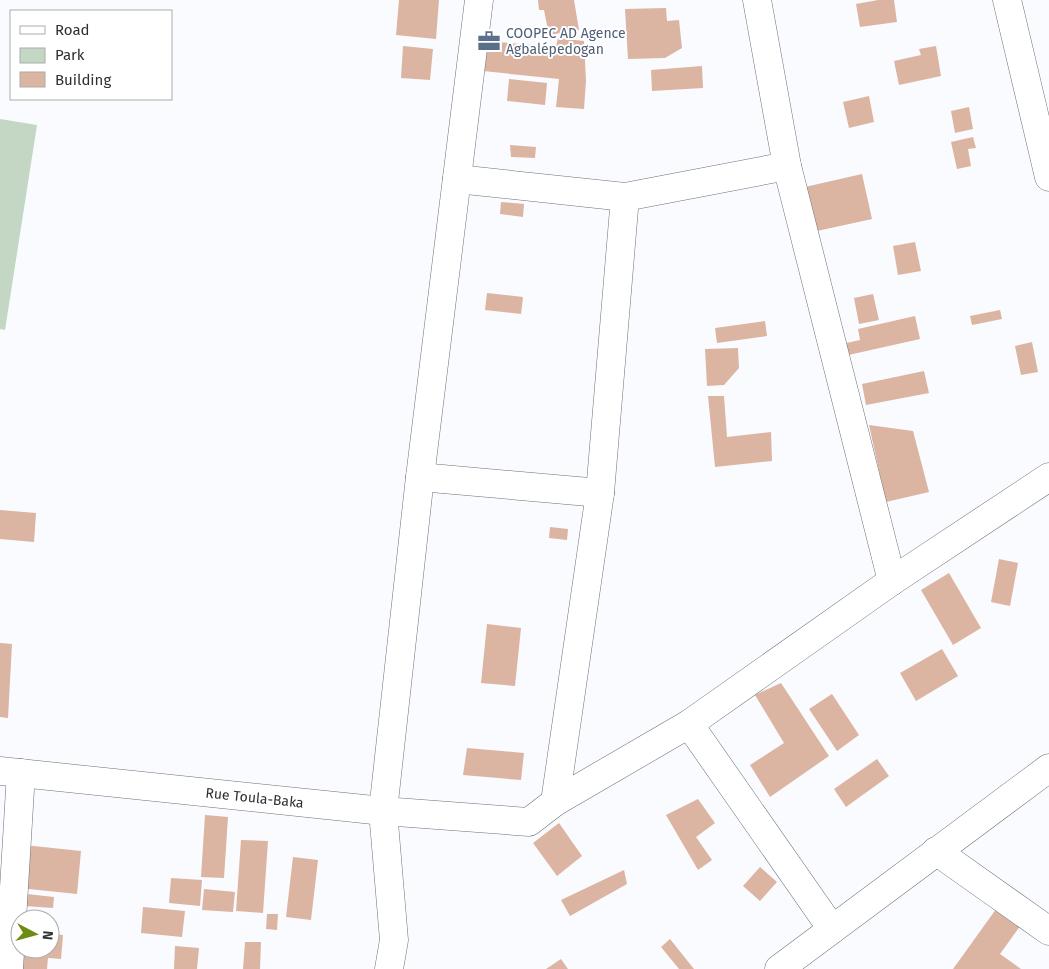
<svg xmlns="http://www.w3.org/2000/svg" width="1049" height="969" viewBox="0 0 1049 969" font-family="'Fira Sans',sans-serif">
	<rect width="100%" height="100%" fill="#f9fbfe"/>
	<path fill="#c3d7c4" d="M0 119 37 125 5 330 0 329Z"/>
	<path fill="#dcb4a2" d="M399 0H439L436 39 396 35Z
		M538 0H574L579 30 549 35 544 10H539Z
		M878 0H894L897 22 860 27 856 4Z
		M666 8 667 21 679 20 682 48 665 58 628 59 625 9Z
		M558 38 584 41 586 81 584 109 556 107 559 79 483 71 486 41 556 47Z
		M403 46 433 49 430 80 401 78Z
		M936 46 941 76 899 85 894 61 921 55 919 49Z
		M702 66 703 88 652 91 651 70Z
		M509 79 547 83 545 105 507 101Z
		M869 96 874 122 849 128 843 102Z
		M969 107 973 129 955 133 951 111Z
		M973 137 976 148 968 149 971 166 957 169 951 142Z
		M510 145 536 147 535 158 511 157Z
		M862 174 872 219 808 233 805 187Z
		M501 202 524 204 523 217 500 214Z
		M915 242 921 271 898 275 893 246Z
		M487 293 523 297 521 314 485 310Z
		M873 294 879 320 859 324 854 298Z
		M1000 310 1002 319 972 325 970 316Z
		M915 316 920 339 844 356 842 344 860 340 858 329Z
		M765 321 767 336 717 343 715 328Z
		M1032 342 1038 372 1021 375 1015 346Z
		M738 348 739 368 724 385 707 386 705 349Z
		M924 371 929 393 866 405 862 384Z
		M708 396H724L727 437 771 432 772 461 715 467Z
		M869 425 913 431 929 492 886 502Z
		M0 510 36 513 34 542 0 539Z
		M550 527 568 529 567 540 549 538Z
		M999 559 1018 563 1010 606 991 602Z
		M949 573 981 628 953 645 921 590Z
		M487 624 521 628 515 686 481 683Z
		M0 643 12 644 8 718 0 717Z
		M942 649 958 676 916 701 900 673Z
		M781 683 829 756 770 797 750 765 784 743 755 695Z
		M832 694 859 735 837 751 809 709Z
		M467 748 524 753 521 780 463 775Z
		M877 759 889 776 846 807 834 789Z
		M698 799 715 823 696 837 712 860 698 870 666 815Z
		M205 815 228 817 224 878 201 877Z
		M559 823 582 856 557 876 533 843Z
		M241 840 268 841 263 913 236 911Z
		M24 845 81 851 77 894 19 888Z
		M293 857 318 860 311 920 286 917Z
		M760 867 777 882 760 901 743 886Z
		M624 870 627 884 570 916 561 900Z
		M171 878 202 880 200 906 169 903Z
		M204 889 235 892 233 912 202 910Z
		M27 894 54 897 53 908 24 906Z
		M999 905 1023 922 1000 954 1021 969H953Z
		M143 907 185 911 182 937 141 933Z
		M267 914H278L277 930 266 929Z
		M50 934 63 935 61 959 48 958 47 969H18L20 949H50Z
		M670 939 694 969H679L661 947Z
		M245 942H261L260 969H243Z
		M175 946 199 948 197 969H174Z
		M561 959 568 969H546Z"/>
	<g fill="none" stroke-linecap="round" stroke-linejoin="round">
		<defs>
			<g id="minor">
				<path d="M757 0 787 166 892 581"/>
				<path d="M1007 0 1049 177"/>
				<path d="M457 179 625 197 787 166"/>
				<path d="M420 477 600 493"/>
				<path d="M689 724 832 929"/>
				<path id="s1" d="M0 771 383 811 529 822 555 802 689 724 892 581 1049 477"/>
				<path d="M555 802 600 493 625 197"/>
				<path d="M936 851 1049 931"/>
				<path d="M9 969 21 773"/>
				<path d="M389 969 394 940 383 811 420 477 479 0"/>
				<path d="M779 969 1049 768"/>
			</g>
		</defs>
		<use href="#minor" stroke="#6b7178" stroke-width="29"/>
		<use href="#minor" stroke="#fff" stroke-width="28"/>
	</g>
	<defs>
		<symbol id="office-bare" viewBox="-9 -9 18 18"><path d="M-6-3h4V-5.5h4V-3h4V5H-6ZM-1-4.5V-3h2v-1.5ZM-6 0V1H6V0Z" fill="#5c6f8a" stroke="#fff" stroke-width="2.5" paint-order="stroke"/></symbol>
	</defs>
	<g fill-rule="evenodd">
		<use href="#office-bare" x="473" y="25" width="32" height="32"/>
	</g>
	<g text-anchor="middle" dominant-baseline="central" stroke-width="4" stroke-linejoin="round" paint-order="stroke">
		<g font-size="14" fill="#4e5e75" stroke="#fff" text-anchor="start">
			<text x="506" y="33">COOPEC AD Agence<tspan x="506" dy="16">Agbalépedogan</tspan></text>
		</g>
		<g font-size="14" fill="#2d2f32" stroke="#fff">
			<text stroke="none"><textPath href="#s1" startOffset="256">Rue Toula-Baka</textPath></text>
		</g>
	</g>
	<rect x="10" y="10" width="162" height="90" fill="#ffffff" stroke="#abacad"/>
	<rect x="20" y="26" width="25" height="8" fill="#ffffff" stroke="#abacad"/>
	<text x="55" y="35" font-size="15" fill="#2d2f32">Road</text>
	<rect x="20" y="48" width="25" height="15" fill="#c3d7c4" stroke="#abacad"/>
	<text x="55" y="60" font-size="15" fill="#2d2f32">Park</text>
	<rect x="20" y="72" width="25" height="15" fill="#dcb4a2" stroke="#abacad"/>
	<text x="55" y="85" font-size="15" fill="#2d2f32">Building</text>
	<g transform="translate(35 934) rotate(96)"><circle r="24" fill="#ffffff" stroke="#abacad"/>
	<path d="M0-4L9 19L0 12L-9 19Z" fill="#6d8d12"/>
	<text y="-8" font-size="14" font-weight="bold" text-anchor="middle" fill="#2d2f32">N</text>
	</g>
</svg>
